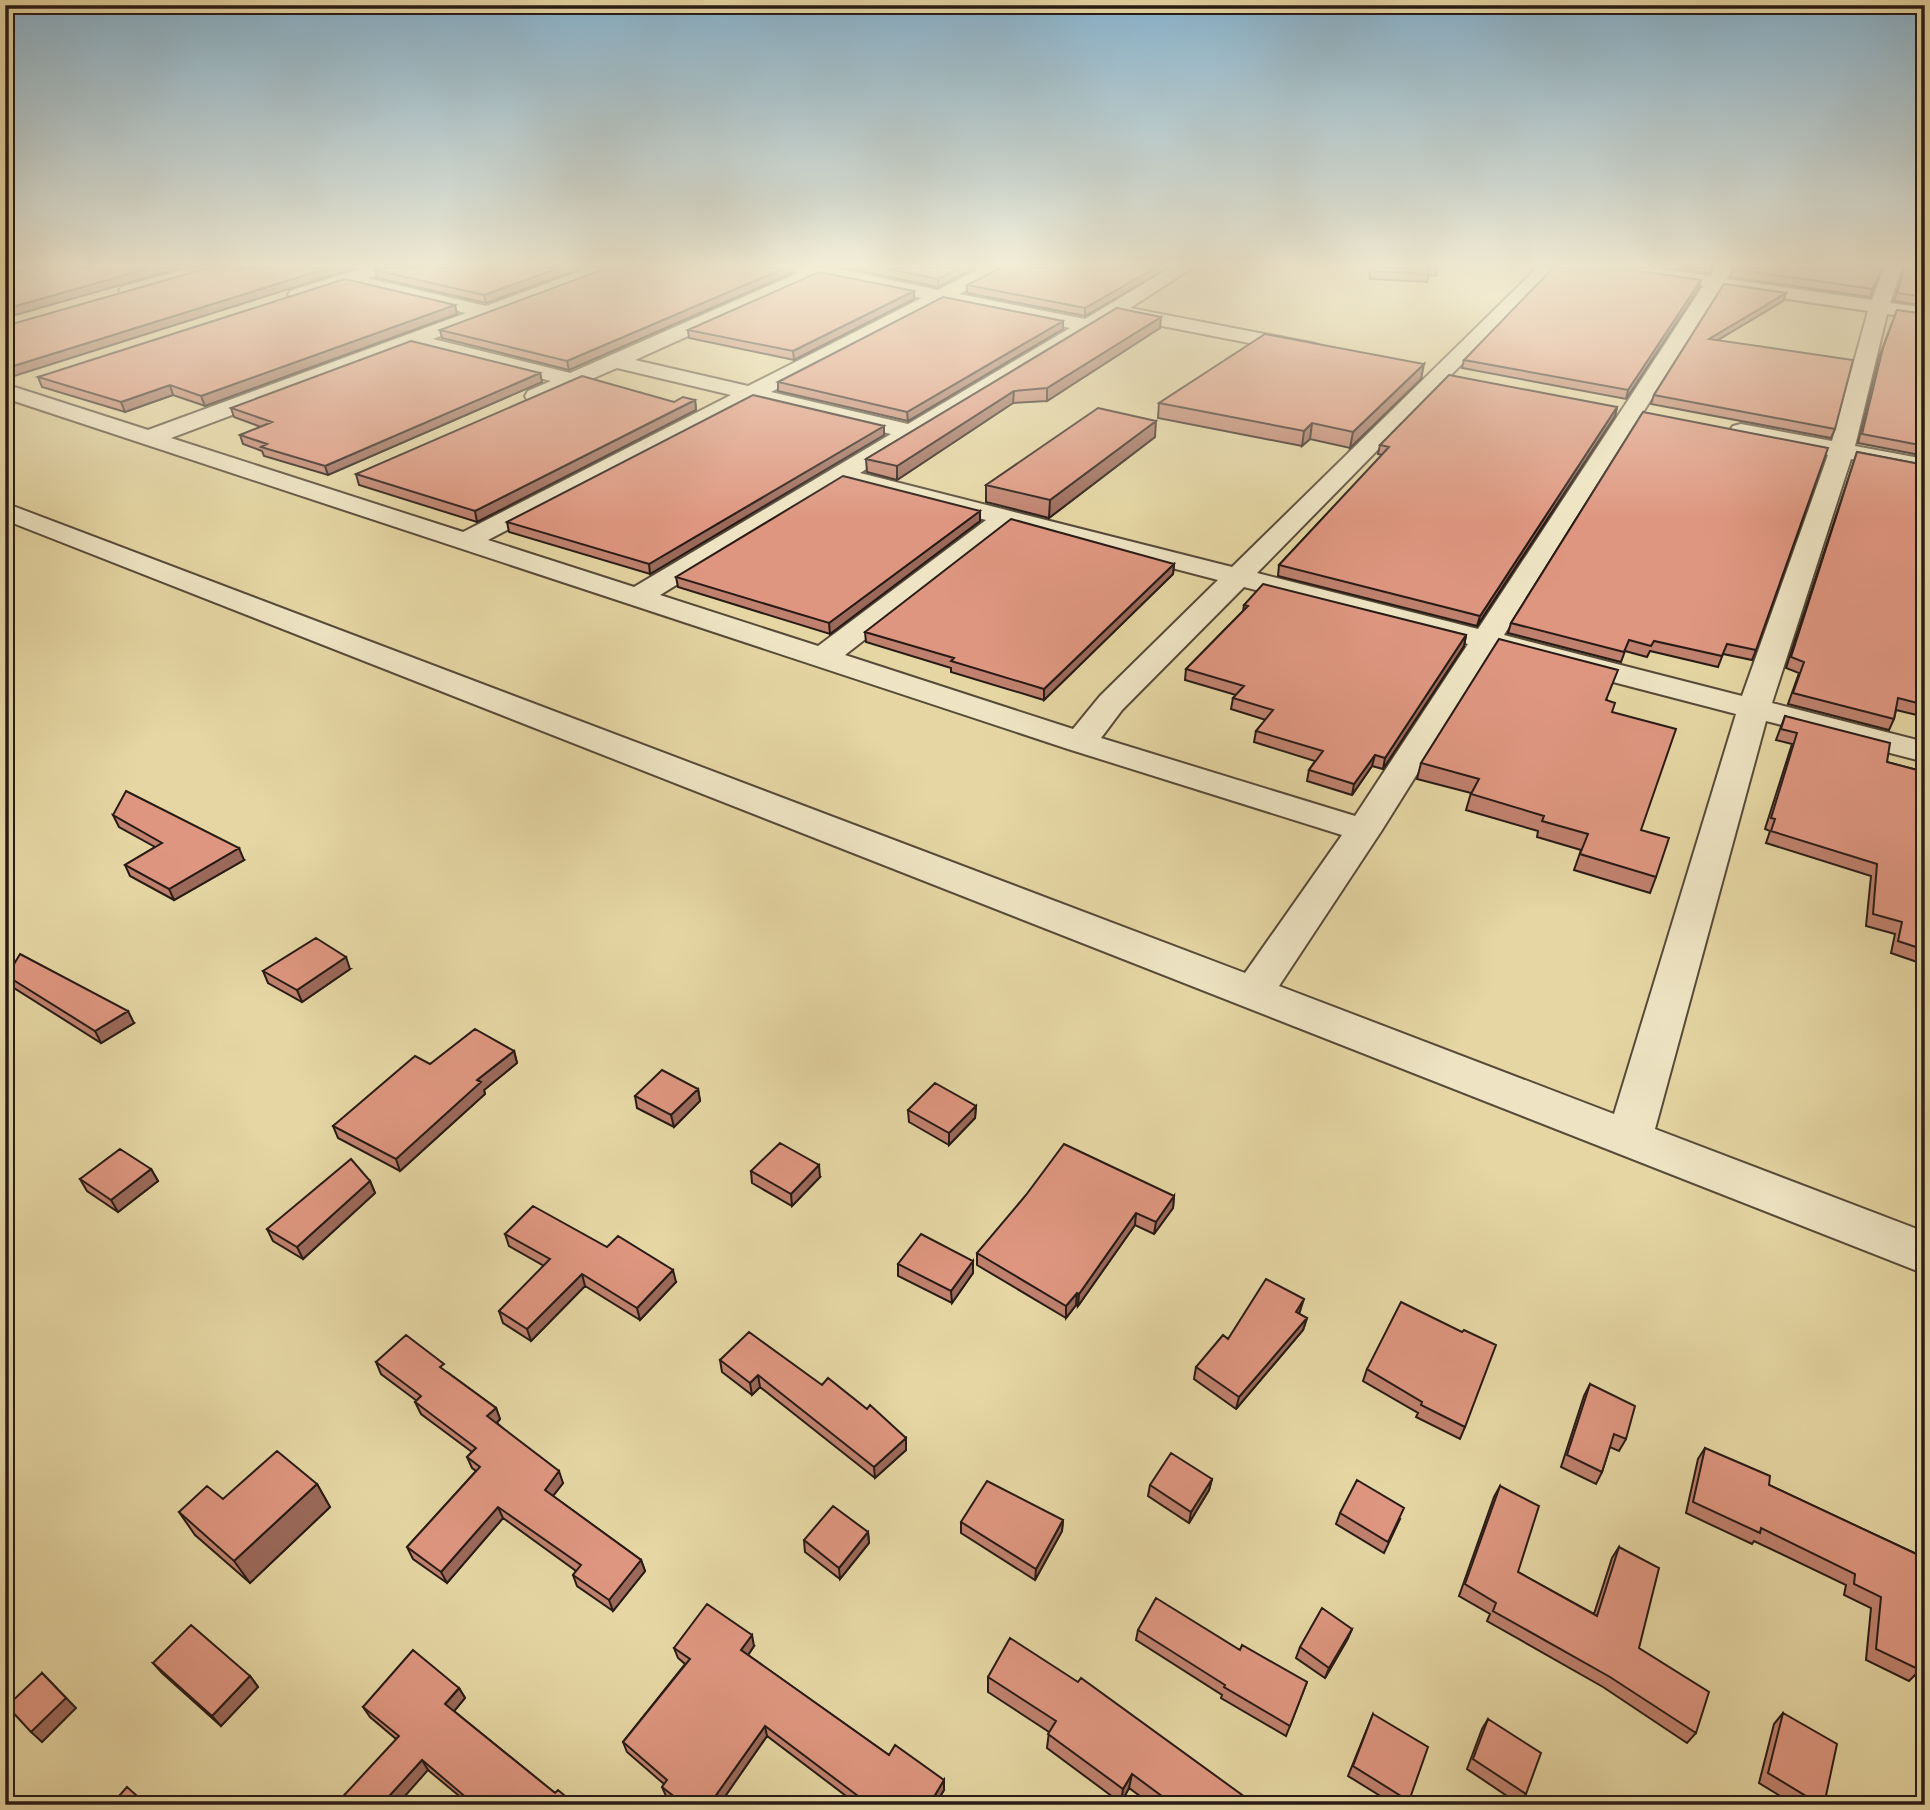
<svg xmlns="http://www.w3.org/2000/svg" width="1930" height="1810" viewBox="0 0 1930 1810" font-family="'IM FELL Great Primer',serif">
	<rect width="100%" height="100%" fill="#e5d6a3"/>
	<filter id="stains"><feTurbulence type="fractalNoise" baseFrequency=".00286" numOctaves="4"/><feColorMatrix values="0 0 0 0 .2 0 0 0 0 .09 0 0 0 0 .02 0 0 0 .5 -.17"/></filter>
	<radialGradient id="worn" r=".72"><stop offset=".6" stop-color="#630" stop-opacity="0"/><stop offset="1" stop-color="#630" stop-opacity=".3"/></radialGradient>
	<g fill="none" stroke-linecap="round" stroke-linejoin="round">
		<defs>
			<path id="minor" d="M189 268H217L214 272 128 297 119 291 121 287Z
				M363 268H390L387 272 367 278 486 306 589 268H614L611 272 433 339 570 373 798 273 790 268H834L938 290 981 268H1004L1001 272 959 294 1085 319 1170 268H1192L1130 308 1311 343 1318 345 1321 349 1318 353 1311 355 1116 317 860 473 1232 567 1537 268H1556L1257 573 1478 629 1703 286 1618 273 1609 268H1654L1710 276 1715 268H1733L1726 279 1872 300 1884 268H1902L1890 303 1925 308V320L1887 314 1855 446 1925 459V473L1851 459 1772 703 1925 742V762L1766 721 1655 1129 1925 1232V1274L5 520V503L1245 973 1342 835 1068 749 5 398V384L148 430 466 313 347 285 297 301 288 295 290 291ZM819 277 922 298 748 386 635 360ZM1720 289 1868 311 1832 441 1741 424 1733 426 1729 431 1733 436 1741 438 1828 455 1742 696 1504 635ZM943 302 1070 328 908 424 771 392ZM413 347 551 381 528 391 525 396 528 401 536 403 617 368 731 395 463 532 171 438ZM754 401 891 434 634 587 488 540ZM843 483 986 520 818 646 660 595ZM1010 526 1218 580 1100 696 1073 729 845 655ZM1244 587 1468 644 1355 816 1101 738 1122 710ZM1494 651 1736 714 1614 1114 1279 986 1382 830Z"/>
		</defs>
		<use href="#minor" stroke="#574a39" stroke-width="4"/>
		<use href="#minor" fill="#eee4c3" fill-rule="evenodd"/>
	</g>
	<path fill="#bf816e" stroke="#281b16" stroke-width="2" d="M582 268 486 303 377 278 375 270Z
		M846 268H975L938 287Z
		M1168 268 1085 316 967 293V285Z
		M1369 268H1438L1436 276 1429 275 1427 282 1370 279Z
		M1672 268H1713L1709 273Z
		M1734 268 1873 289 1870 297 1730 277Z
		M1904 268H1925V306L1894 301 1904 269Z
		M792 273 569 370 442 338 440 330Z
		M1724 284 1786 293 1783 301 1718 340 1835 429 1831 438 1651 404 1654 395Z
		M1699 288 1626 399 1462 368 1464 360Z
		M914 299 794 360 689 338 688 330Z
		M455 305 457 314 205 406 173 395 125 412 42 387 38 377Z
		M1117 308 1160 328 1047 401 1013 403 897 480 867 472 866 459Z
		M1897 310 1925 314V456L1858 443 1879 357Z
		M1063 321V329L908 421 778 391V382Z
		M5 326 11 377 5 375Z
		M540 373 542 382 328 475 264 456 262 451 243 444 240 435 261 427 234 417 231 408Z
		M1421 379 1350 448 1310 439 1302 446 1158 418 1159 403Z
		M695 400 696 410 477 522 359 485 356 474 674 402Z
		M1617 407 1615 416 1477 626 1278 576 1279 565 1382 455 1378 454 1380 445Z
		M1643 412 1756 650 1752 660 1723 654 1718 667 1650 651 1647 657 1625 651 1621 662 1508 633 1511 623Z
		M884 426V435L650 574 509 532 507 522Z
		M1155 437 1049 518 986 502V485Z
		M1857 452 1925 465V717L1896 710 1894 719 1889 730 1788 704 1799 673 1786 668Z
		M980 521 830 634 678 587 676 577Z
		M1174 564 1173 574 1044 700 951 672V668L866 642 865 632Z
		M1244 605 1466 635 1464 646 1383 769 1372 766 1352 795 1307 781 1309 770 1315 761 1254 742 1256 731 1266 720 1231 709 1233 698 1236 695 1185 680 1186 669 1243 611Z
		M1607 700 1612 712 1641 830 1656 877 1650 893 1574 870 1581 850 1537 837 1538 831 1466 810 1471 793 1417 779 1421 763Z
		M1785 716 1887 762 1925 772V989L1916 986 1920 963 1891 953 1895 934 1866 926 1871 876 1766 843 1770 831 1765 829 1792 744 1776 740Z
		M113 815 244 860 174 900 130 876 125 865 155 847 119 827Z
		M350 969 302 1002 268 983 263 971Z
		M7 976 134 1023 101 1043 14 988Z
		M514 1051 517 1063 484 1090 485 1094 400 1171 338 1138 333 1126 430 1064Z
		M698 1089 700 1101 674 1127 637 1108 635 1096Z
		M976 1106 975 1118 949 1145 909 1122 908 1110Z
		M151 1169 158 1181 118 1212 87 1191 80 1179Z
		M751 1171 820 1177 792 1206 752 1183Z
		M370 1181 375 1193 303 1259 273 1241 267 1229Z
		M1174 1196 1173 1208 1154 1234 1135 1225 1078 1306 1076 1305 1066 1318 977 1265V1253Z
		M505 1234 607 1247 676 1282 640 1320 585 1286 531 1341 503 1323 499 1311 544 1266 509 1246Z
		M973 1261V1273L952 1303 898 1276V1264Z
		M1300 1311 1299 1314 1307 1318 1303 1330 1236 1409 1194 1379 1196 1367 1228 1339Z
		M720 1360 822 1385 906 1438V1450L875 1478 760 1387 752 1395 722 1372Z
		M376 1362 447 1372 496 1408 500 1419 497 1423 563 1483 553 1496 641 1560 645 1571 613 1611 577 1586 573 1575 576 1571 503 1518 447 1583 413 1559 407 1547 476 1471 472 1468 467 1457 472 1452 421 1414 415 1402 417 1401 381 1374Z
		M1367 1369 1465 1427 1460 1439 1416 1417 1418 1413 1363 1381Z
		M1590 1384 1626 1439 1619 1451 1610 1447 1602 1472 1596 1484 1561 1467 1584 1396Z
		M1705 1448 1769 1485 1925 1558V1623L1923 1624 1920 1670 1909 1681 1866 1660 1871 1608 1844 1595 1846 1585 1754 1541 1752 1544 1686 1513 1698 1459Z
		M1212 1479 1209 1490 1189 1523 1148 1496 1150 1485Z
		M317 1484 330 1507 250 1583 195 1535 179 1512 223 1499Z
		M1500 1486 1518 1572 1594 1614 1612 1558 1619 1547 1639 1648 1696 1733 1687 1743 1603 1687 1487 1621 1490 1614 1459 1596 1494 1497Z
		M1340 1513 1400 1519 1384 1553 1336 1524Z
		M1063 1520 1062 1531 1035 1580 961 1533V1522Z
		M868 1532 869 1543 840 1579 805 1552 804 1540Z
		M1352 1629 1347 1640 1325 1678 1296 1658 1300 1647Z
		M1138 1630 1240 1650 1307 1682 1286 1736 1221 1698 1222 1695 1136 1640Z
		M754 1646 748 1655 889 1755 944 1790 935 1805H858L767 1736 719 1805H676L666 1796 662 1787 664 1784 627 1752 623 1742 685 1664 678 1658 674 1648Z
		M153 1663 250 1676 258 1687 221 1726 162 1673Z
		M988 1677 1256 1805H1152L1129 1788 1121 1803 1047 1748 1049 1732 988 1692Z
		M459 1688 465 1698 454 1711 555 1793 576 1805H470L428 1770 396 1739 370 1717 363 1707Z
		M1783 1713 1824 1805H1795L1759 1783 1774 1724Z
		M1373 1714 1409 1801 1407 1805H1395L1348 1776Z
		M1488 1719 1526 1794 1519 1804 1467 1769 1482 1729Z"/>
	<path fill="#9b695a" stroke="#281b16" stroke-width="2" d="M150 268H180L5 318V309Z
		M328 268H355L11 377 7 368Z
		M559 268H582L486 303 484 295Z
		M785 268H792V273L569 370 567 361Z
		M960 268H975L938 287V279Z
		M1155 268H1168L1085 316V308Z
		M1701 280 1699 288 1626 399 1628 390Z
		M914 291V299L794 360 793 351Z
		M1786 293 1783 301 1706 347 1709 339Z
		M455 305 457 314 205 406 201 396Z
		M1161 317 1160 328 1047 401V388Z
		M1063 321V329L908 421 907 412Z
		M1424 364 1421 379 1350 448 1353 432Z
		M540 373 542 382 328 475 325 466Z
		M170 385 173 395 125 412 121 402Z
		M1014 391 1013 403 897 480V466Z
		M695 400 696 410 477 522 475 511Z
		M1617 407 1615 416 1477 626 1480 616Z
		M1156 421 1155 437 1049 518 1050 500Z
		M1312 423 1310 439 1302 446 1304 431Z
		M884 426V435L650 574 649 564Z
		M980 511V521L830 634 829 623Z
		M1174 564 1173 574 1044 700V689Z
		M1466 635 1464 646 1383 769 1385 758Z
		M1375 755 1372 766 1352 795 1354 784Z
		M239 848 244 860 174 900 169 889Z
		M346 957 350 969 302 1002 297 990Z
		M128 1011 134 1023 101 1043 95 1031Z
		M514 1051 517 1063 484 1090 485 1094 400 1171 396 1159 477 1080Z
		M698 1089 700 1101 674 1127 671 1115Z
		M976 1106 975 1118 949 1145V1133Z
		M819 1165 820 1177 792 1206 791 1194Z
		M151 1169 158 1181 118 1212 111 1200Z
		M370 1181 375 1193 303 1259 297 1247Z
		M1174 1196 1173 1208 1154 1234 1156 1222Z
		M1136 1213 1135 1225 1078 1306 1079 1294Z
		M973 1261V1273L952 1303 951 1291Z
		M673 1270 676 1282 640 1320 637 1308Z
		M582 1274 585 1286 531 1341 527 1329Z
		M1077 1293 1076 1305 1066 1318V1306Z
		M1304 1299 1300 1311 1292 1324 1296 1312Z
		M1307 1318 1303 1330 1236 1409 1239 1397Z
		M758 1375 760 1387 752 1395 750 1383Z
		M496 1408 500 1419 492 1428 487 1416Z
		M906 1438V1450L875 1478 874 1467Z
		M559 1471 563 1483 549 1501 545 1490Z
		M1212 1479 1209 1490 1189 1523 1191 1512Z
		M317 1484 330 1507 250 1583 234 1561Z
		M498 1507 503 1518 447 1583 441 1572Z
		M1063 1520 1062 1531 1035 1580 1036 1569Z
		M868 1532 869 1543 840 1579 839 1568Z
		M641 1560 645 1571 613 1611 609 1600Z
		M1352 1629 1347 1640 1325 1678 1329 1668Z
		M752 1635 754 1646 744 1661 741 1650Z
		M42 1673 76 1708 42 1742 31 1732Z
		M250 1676 258 1687 221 1726 212 1716Z
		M459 1688 465 1698 451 1715 445 1704Z
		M765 1726 767 1736 719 1805H709Z
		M422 1760 428 1770 397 1805H381Z
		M1132 1774 1129 1788 1121 1803 1123 1789Z
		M944 1780V1790L935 1805H929Z"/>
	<path fill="#de9680" stroke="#281b16" stroke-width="2" d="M31 268H150L5 309V274Z
		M208 268H328L7 368H5V326Z
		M381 268H559L484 295 375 270Z
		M607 268H785L567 361 440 330Z
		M883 268H960L938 279Z
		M1000 268H1155L1085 308 967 285Z
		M1371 268H1428L1429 274 1372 271Z
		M1553 268H1620L1701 280 1628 390 1464 360Z
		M1734 268H1882L1873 289 1733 269Z
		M1905 268H1925V297L1897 293Z
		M819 272 914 291 793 351 688 330Z
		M345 279 455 305 201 396 170 385 121 402 38 377Z
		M1724 284 1786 293 1709 339 1853 360 1835 429 1654 395Z
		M943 297 1063 321 907 412 778 382Z
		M1117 308 1161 317 1047 388 1014 391 897 466 866 459Z
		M1897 310 1925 314V446L1862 434 1883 348Z
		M1265 334 1424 364 1353 432 1312 423 1304 431 1159 403Z
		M411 341 540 373 325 466 261 447 267 444 240 435 272 422 231 408Z
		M1449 375 1617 407 1480 616 1279 565 1389 447 1380 445Z
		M582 376 674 402 683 397 695 400 475 511 356 474Z
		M753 395 884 426 649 564 507 522Z
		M1098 408 1156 421 1050 500 986 485Z
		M1643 412 1828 448 1756 650 1727 644 1722 656 1654 641 1651 646 1629 640 1624 652 1511 623Z
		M1857 452 1925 465V705L1898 698 1894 719 1793 693 1804 662 1791 657Z
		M843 476 980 511 829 623 676 577Z
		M1011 519 1174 564 1044 689 951 661 954 658 865 632Z
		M1263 584 1466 635 1385 758 1375 755 1354 784 1309 770 1323 751 1256 731 1273 710 1233 698 1244 686 1186 669 1248 606 1244 605Z
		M1499 639 1618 670 1606 700 1615 703 1612 712 1676 729 1641 830 1669 838 1656 877 1580 854 1588 834 1542 821 1544 816 1471 794 1479 779 1421 763Z
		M1785 716 1890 743 1887 762 1925 772V950L1898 941 1902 922 1873 914 1877 864 1771 831 1775 819 1771 818 1797 733 1781 729Z
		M126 791 239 848 169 889 125 865 162 843 113 815Z
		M316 938 346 957 297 990 263 971Z
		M20 954 128 1011 95 1031 7 976Z
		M475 1029 514 1051 477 1080 481 1082 396 1159 333 1126 415 1056 430 1064Z
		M662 1070 698 1089 671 1115 635 1096Z
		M935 1083 976 1106 949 1133 908 1110Z
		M780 1143 819 1165 791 1194 751 1171Z
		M1064 1144 1174 1196 1156 1222 1136 1213 1079 1294 1077 1293 1066 1306 977 1253 1026 1195Z
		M120 1149 151 1169 111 1200 80 1179Z
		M351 1159 370 1181 297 1247 267 1229Z
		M533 1206 607 1247 618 1236 673 1270 637 1308 582 1274 527 1329 499 1311 550 1259 505 1234Z
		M921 1234 973 1261 951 1291 898 1264Z
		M1266 1279 1304 1299 1296 1312 1307 1318 1239 1397 1196 1367 1223 1335 1228 1339Z
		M1401 1302 1462 1332 1464 1330 1496 1345 1465 1427 1421 1405 1422 1402 1367 1369Z
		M749 1332 822 1385 828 1378 867 1409 870 1405 906 1438 874 1467 758 1375 750 1383 720 1360Z
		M406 1335 444 1364 440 1367 496 1408 487 1416 559 1471 545 1490 641 1560 609 1600 573 1575 581 1565 498 1507 441 1572 407 1547 480 1467 467 1457 476 1448 415 1402 421 1396 376 1362Z
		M1590 1384 1635 1406 1626 1439 1614 1434 1602 1472 1567 1455Z
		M1705 1448 1770 1476 1769 1485 1925 1558V1618L1924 1617 1920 1670 1876 1649 1881 1597 1854 1584 1855 1574 1761 1528 1760 1533 1693 1502Z
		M277 1451 317 1484 234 1561 179 1512 207 1486 223 1499Z
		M1171 1453 1212 1479 1191 1512 1150 1485Z
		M1357 1480 1404 1508 1388 1542 1340 1513Z
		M987 1481 1063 1520 1036 1569 961 1522Z
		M1500 1486 1539 1506 1518 1572 1597 1616 1619 1547 1659 1568 1639 1648 1709 1692 1696 1733 1610 1677 1493 1611 1496 1603 1465 1584Z
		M833 1506 868 1532 839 1568 804 1540Z
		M1156 1598 1240 1650 1242 1645 1307 1682 1290 1726 1224 1687 1225 1685 1138 1630Z
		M707 1604 752 1635 741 1650 889 1755 895 1745 944 1780 929 1805H862L860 1803 862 1799 765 1726 709 1805H685L662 1787 667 1780 623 1742 690 1659 674 1648Z
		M1322 1608 1352 1629 1329 1668 1300 1647Z
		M191 1625 250 1676 212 1716 153 1663Z
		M1010 1638 1078 1682 1081 1678 1256 1805H1174L1132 1774 1123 1789 1048 1734 1056 1721 988 1677Z
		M413 1650 459 1688 445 1704 555 1793 558 1790 576 1805H475L422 1760 381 1805H335L399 1736 363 1707Z
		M42 1673 66 1698 31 1732 7 1706Z
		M1783 1713 1837 1744 1824 1805H1821L1768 1773Z
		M1373 1714 1428 1747 1409 1801 1353 1766Z
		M1488 1719 1541 1753 1526 1794 1473 1759Z
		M127 1787 147 1805H111Z"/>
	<linearGradient id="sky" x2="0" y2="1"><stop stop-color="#88b5d1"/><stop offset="0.51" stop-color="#f3edd6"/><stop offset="1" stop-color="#f3edd6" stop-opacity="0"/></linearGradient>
	<rect width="1930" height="521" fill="url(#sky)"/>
	<rect width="1930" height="1810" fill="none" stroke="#e5d6a3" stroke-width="28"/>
	<rect x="7" y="7" width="1916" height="1796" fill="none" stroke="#281b16" stroke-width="3.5"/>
	<rect x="14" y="14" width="1902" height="1782" fill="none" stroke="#281b16" stroke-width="2"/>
	<rect width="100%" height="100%" filter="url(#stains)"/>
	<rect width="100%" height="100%" fill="url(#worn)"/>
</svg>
